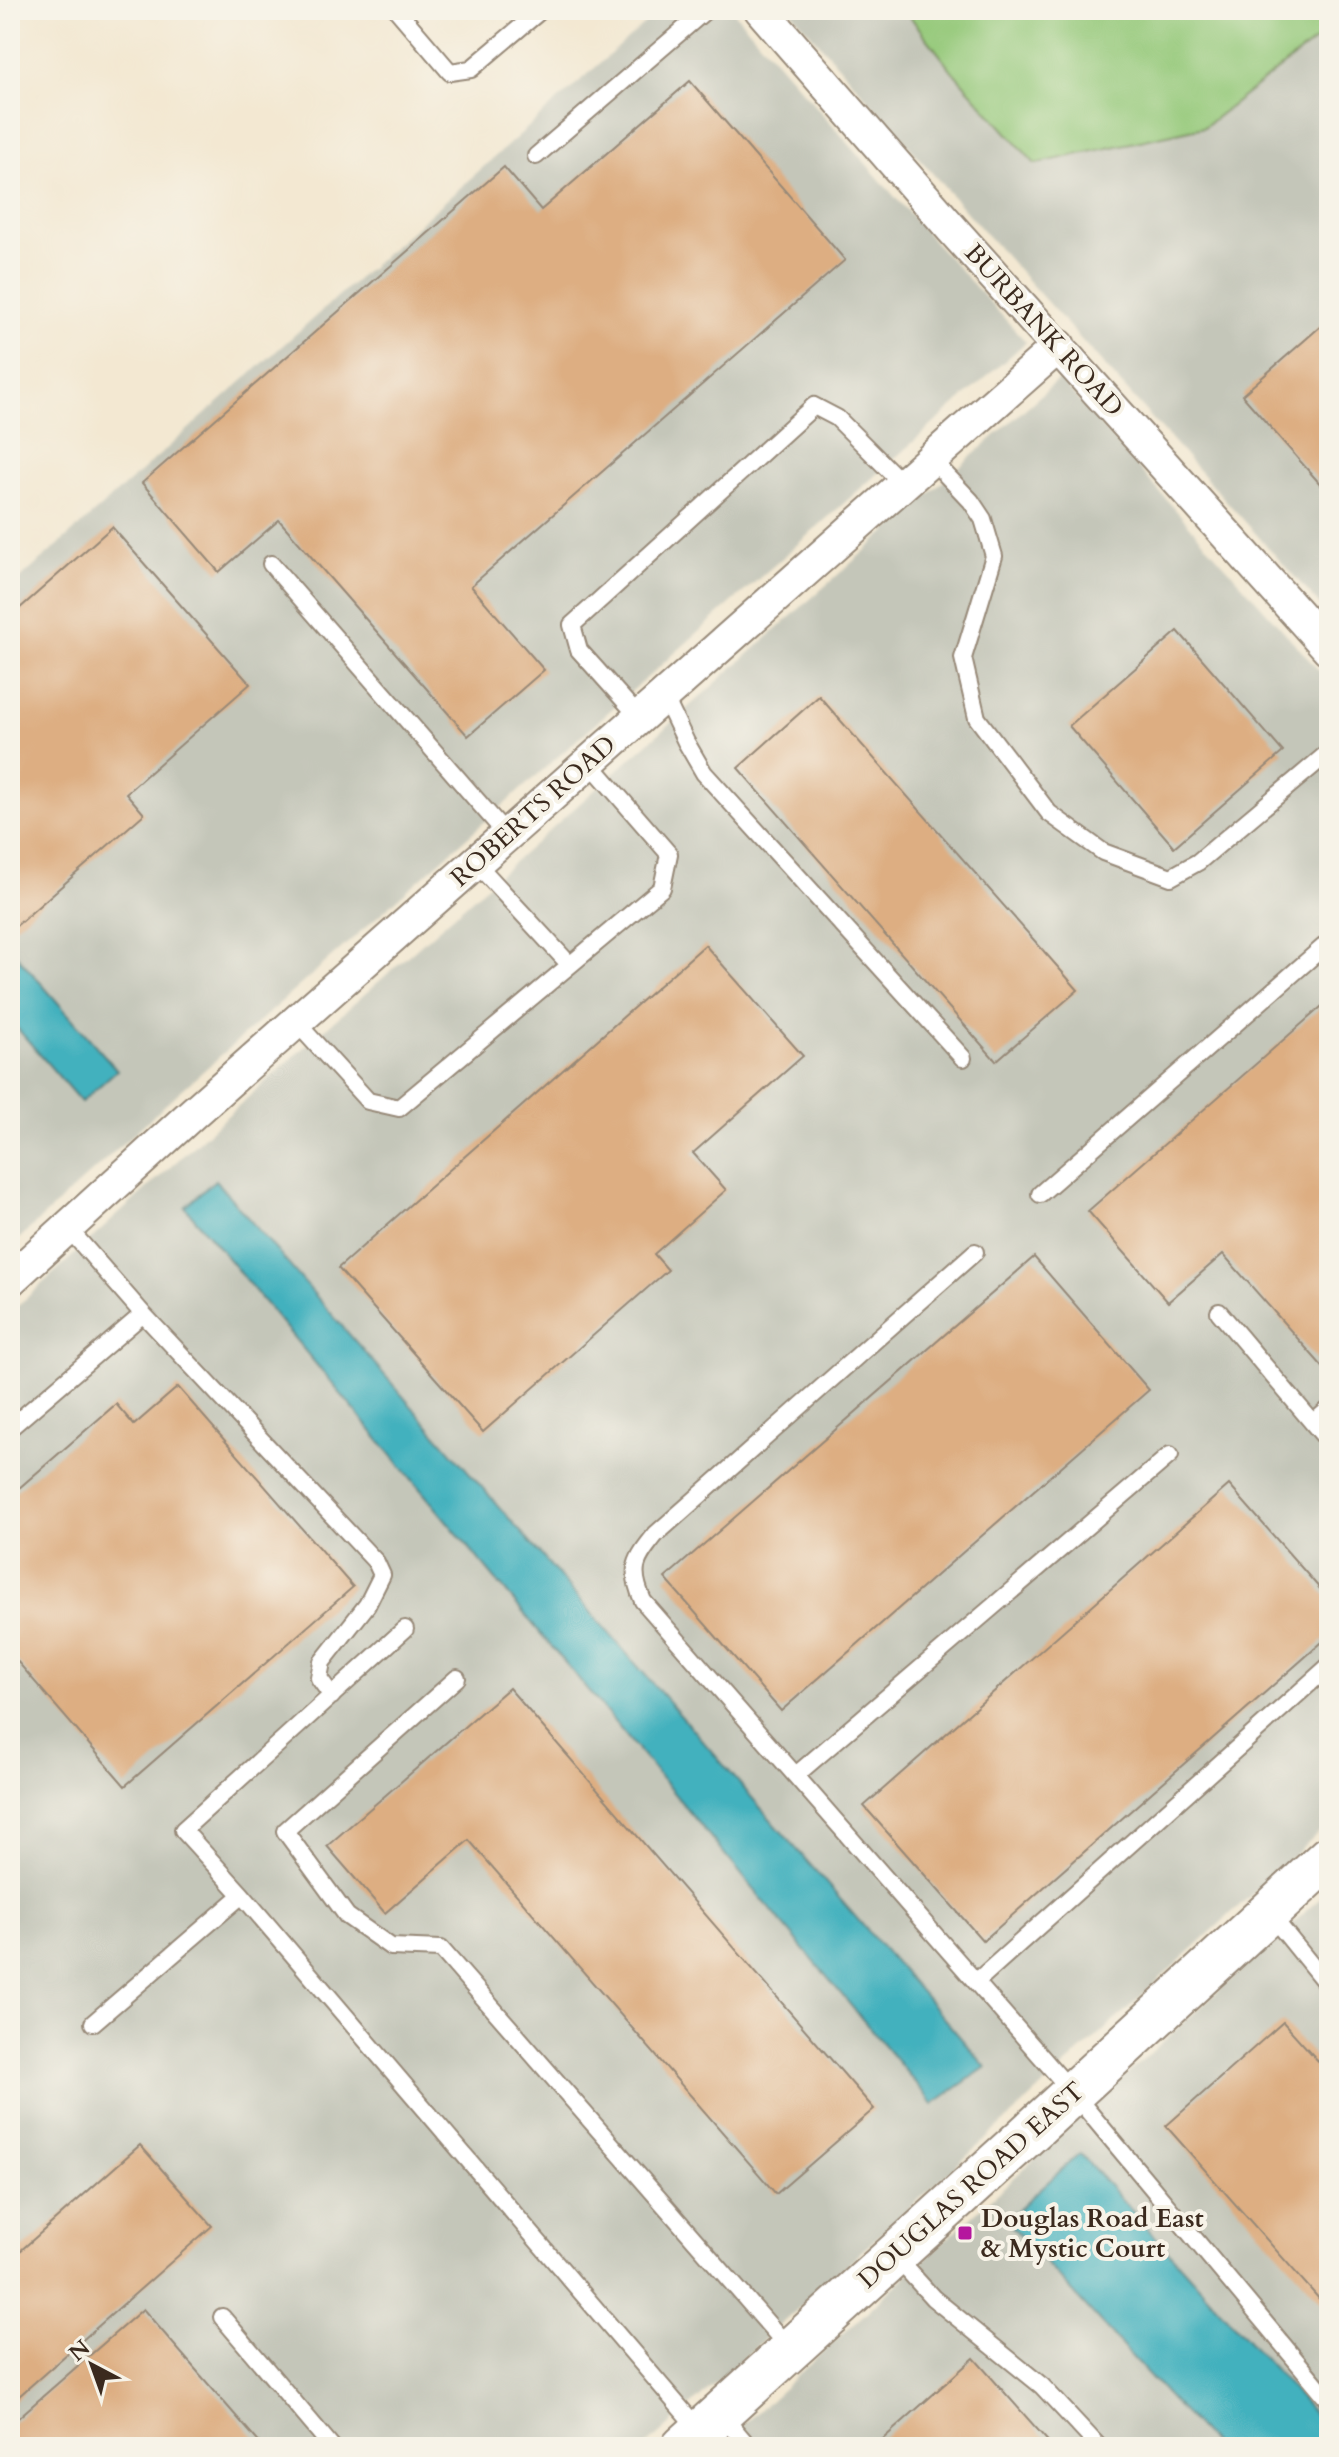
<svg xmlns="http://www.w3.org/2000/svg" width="1339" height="2457" viewBox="0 0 1339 2457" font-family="Cardo,serif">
	<rect width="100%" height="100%" fill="#f7f3e8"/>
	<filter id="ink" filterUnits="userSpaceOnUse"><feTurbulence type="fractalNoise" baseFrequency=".0125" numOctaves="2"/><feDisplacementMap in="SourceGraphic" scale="16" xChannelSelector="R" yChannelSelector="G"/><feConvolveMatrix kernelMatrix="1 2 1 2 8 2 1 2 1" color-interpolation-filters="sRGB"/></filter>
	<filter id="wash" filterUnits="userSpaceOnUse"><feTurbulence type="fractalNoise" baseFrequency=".006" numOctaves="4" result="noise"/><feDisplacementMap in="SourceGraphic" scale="32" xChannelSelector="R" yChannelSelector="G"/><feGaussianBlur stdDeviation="1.8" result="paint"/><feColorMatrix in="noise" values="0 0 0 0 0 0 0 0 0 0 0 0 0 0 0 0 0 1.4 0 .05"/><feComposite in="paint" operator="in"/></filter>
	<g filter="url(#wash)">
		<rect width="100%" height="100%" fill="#f3e8d2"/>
		<path fill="#c4c6b9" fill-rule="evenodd" d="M660 10H732L936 244 1026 342 176 1095 10 1247V1020L81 1101 117 1070 10 948V588Z
			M790 10H905L954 73 1204 127 1329 30V615L968 214Z
			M1059 379 1329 682V1823L998 2128 645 2447H10V1313L209 1132ZM215 1180 986 2066 985 2067 932 2103 186 1207Z
			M1329 1890V2431L1080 2153 1006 2220 1215 2447H719Z"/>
		<path fill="#95c97a" stroke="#687a4c" stroke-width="2" d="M905 10H1329V30L1204 127 1035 164 954 73Z"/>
		<path fill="#43b1be" stroke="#3f6e6e" stroke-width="2" d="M10 948 117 1070 81 1102 10 1020Z
			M215 1180 986 2067 933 2104 185 1207Z
			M1080 2153 1329 2431V2447H1215L1006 2220Z"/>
		<g id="blocks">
			<path fill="#ddae82" d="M690 81 845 260 471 586 544 670 468 736 279 520 219 572 142 483 504 167 541 210Z
				M1329 319V494L1242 395Z
				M112 527 250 684 126 793 144 814 16 926 10 919V617Z
				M1178 631 1283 752 1174 847 1069 726Z
				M819 696 1078 990 996 1061 738 768Z
				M705 945 803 1056 693 1153 726 1190 654 1254 668 1270 483 1432 338 1268Z
				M1329 1000V1374L1223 1254 1168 1302 1088 1211Z
				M1034 1257 1149 1390 781 1711 665 1578Z
				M178 1387 353 1587 125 1786 10 1653V1496L116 1404 134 1425Z
				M1229 1485 1329 1599V1636L983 1941 864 1806Z
				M509 1688 874 2109 776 2194 469 1840 385 1913 327 1846Z
				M1283 2022 1329 2073V2310L1166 2126Z
				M140 2145 212 2226 10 2404V2260Z
				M143 2309 263 2447H10V2425Z
				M974 2358 1053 2447H874Z"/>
		</g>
	</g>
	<g filter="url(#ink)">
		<use href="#blocks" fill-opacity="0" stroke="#978978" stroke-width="2"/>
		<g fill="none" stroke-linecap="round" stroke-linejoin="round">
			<defs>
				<path id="service" d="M397 10 450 72 471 69 541 10
					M536 156 706 10
					M931 459 971 501 983 519 994 556 963 658 977 718 1049 813 1103 852 1171 877 1198 862 1329 752
					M271 564 507 835
					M664 696 686 742 704 773 963 1058
					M639 717 579 650 572 625 814 406 837 418 903 484
					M476 863 570 965
					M296 1022 368 1101 399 1108 662 888 669 854 589 762
					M1040 1194 1329 942
					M975 1252 656 1534C635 1560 629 1569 643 1601L1073 2093 1329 2400
					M1219 1312 1329 1442
					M143 1314 376 1562 382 1575 367 1605 322 1662 319 1678 332 1696
					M1313 1423 1329 1409
					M10 1428 143 1314 68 1228
					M405 1629 183 1830 242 1895 699 2430
					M457 1678 285 1831 347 1916 391 1947 441 1949 789 2348
					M796 1775 1170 1455
					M1270 1914 1329 1987
					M976 1982 1329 1666
					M93 2023 242 1895
					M896 2257 933 2298 1042 2386 1099 2447
					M222 2317 332 2447
					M721 2414 749 2447"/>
				<path id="minor" d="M761 10 952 229 1329 649
					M10 1280 192 1114 1059 346"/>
				<path id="tertiary" d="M683 2447 1015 2146 1329 1857"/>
			</defs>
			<use href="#service" stroke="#978978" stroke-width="20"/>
			<use href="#minor" stroke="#978978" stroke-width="36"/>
			<use href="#tertiary" stroke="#978978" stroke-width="46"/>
			<use href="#service" stroke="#fff" stroke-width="16"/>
			<use href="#minor" stroke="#fff" stroke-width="32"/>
			<use href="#tertiary" stroke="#fff" stroke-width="42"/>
		</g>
	</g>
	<rect fill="#b5179e" stroke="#f7f3e8" stroke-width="3" x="957" y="2225" width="16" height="16" rx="4"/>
	<g text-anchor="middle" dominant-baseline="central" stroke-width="8" stroke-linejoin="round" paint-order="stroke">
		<g font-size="26" fill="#3b2a1e" stroke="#f7f3e8">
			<text transform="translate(1044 330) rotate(48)">BURBANK ROAD</text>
			<text transform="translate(533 811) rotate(-42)">ROBERTS ROAD</text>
			<text transform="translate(971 2185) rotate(-42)">DOUGLAS ROAD EAST</text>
		</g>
		<g font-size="26" font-weight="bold" fill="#3b2a1e" stroke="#f7f3e8" text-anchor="start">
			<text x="981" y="2218">Douglas Road East<tspan x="981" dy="30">&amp; Mystic Court</tspan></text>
		</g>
	</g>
	<rect width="1339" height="2457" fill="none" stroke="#f7f3e8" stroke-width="40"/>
	<g transform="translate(92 2365) rotate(319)" stroke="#f7f3e8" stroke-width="6" paint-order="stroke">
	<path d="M0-6L14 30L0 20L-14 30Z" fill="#3b2a1e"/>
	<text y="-12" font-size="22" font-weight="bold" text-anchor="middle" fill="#3b2a1e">N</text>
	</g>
</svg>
